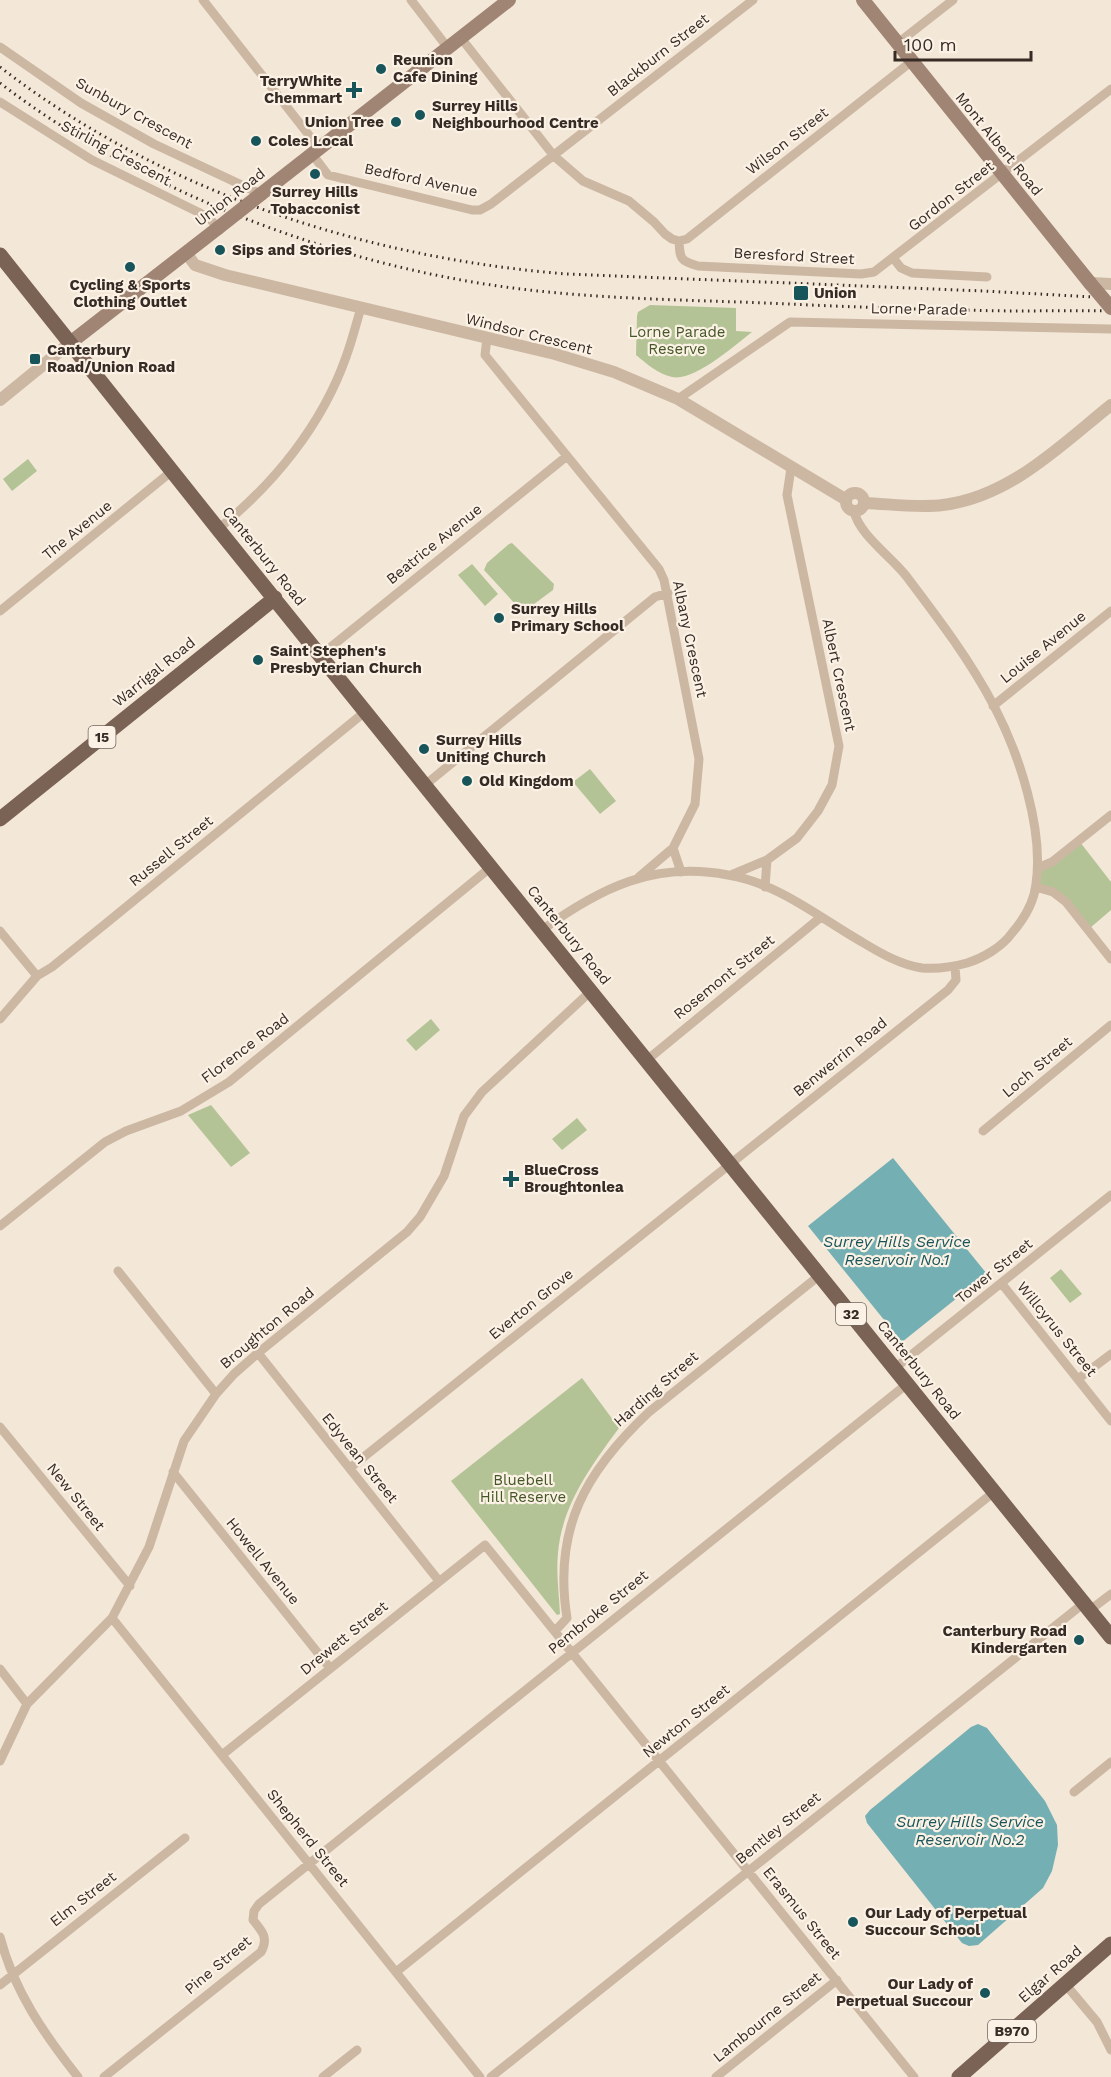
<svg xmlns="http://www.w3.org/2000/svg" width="1111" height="2077" viewBox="0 0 1111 2077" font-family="'Work Sans',sans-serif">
	<rect width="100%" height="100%" fill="#f3e7d7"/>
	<path fill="#b3c396" d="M650 305 736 308V331L752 332C735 345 694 382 672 377 658 374 647 364 636 355L637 316 638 312Z
		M28 459 37 471 12 491 3 479Z
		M512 543 554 584 553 590 530 607 517 606 484 570 487 563 509 544Z
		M472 564 498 594 485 606 458 575Z
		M590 769 616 801 600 814 573 782Z
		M1080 842 1111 882V910L1090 928 1068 902 1038 886 1040 869Z
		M431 1019 440 1030 416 1051 406 1040Z
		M211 1105 250 1153 231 1167 188 1115Z
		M577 1118 587 1130 562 1150 552 1139Z
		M1061 1269 1082 1294 1070 1303 1050 1278Z
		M582 1378 619 1428C591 1466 562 1505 558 1553 556 1574 559 1593 560 1614L557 1615 451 1481Z"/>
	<path fill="#74afb3" d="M893 1158 987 1274 902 1342 808 1226Z
		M978 1724 987 1728 1045 1801 1057 1825 1058 1845 1052 1871 1043 1888 978 1945 969 1946 962 1943 867 1823 865 1816 870 1810 971 1727Z"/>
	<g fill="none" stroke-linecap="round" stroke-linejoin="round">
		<path stroke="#ccb7a3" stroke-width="9" d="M203 0 319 148
			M411 0 448 48
			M461 38 554 156 583 181 629 201 654 222 665 234 672 239 679 241
			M898 43 953 0
			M0 47 81 103 154 144 261 194
			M0 102 92 160 198 212 210 219 218 228
			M312 154 328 175 472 210H480L491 204 753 0
			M679 241C680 259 680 261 698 266L861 274 874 272 1111 89
			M679 241 687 239 912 61
			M894 259 901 268 912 273 987 277
			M487 338 485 355 659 569 664 580 699 759 695 804 673 848 639 877
			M678 399 790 322 1111 329
			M218 529C274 484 322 425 346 357 352 341 356 324 361 308
			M0 611 172 471
			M321 655 567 456
			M993 706 1111 611
			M425 785 655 597 668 593
			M673 848 681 872
			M1038 868 1052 862 1111 815
			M731 875 767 860 797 838 818 811 832 785 839 746 787 495 791 468
			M765 887 767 860
			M1036 887 1053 892 1066 902 1111 959
			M542 930C600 888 654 861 728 875 778 883 820 918 862 942 880 953 901 965 922 968 936 969 953 967 967 963 983 958 1002 947 1012 933 1024 919 1034 903 1036 884 1044 829 1019 754 994 706 970 660 938 618 907 577 892 557 859 535 854 511
			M0 931 37 976
			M0 1019 37 976 52 967 104 925 366 711
			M647 1060 821 917
			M983 1131 1111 1025
			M0 1226 105 1142 126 1131 181 1111 229 1082 491 867
			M118 1271 216 1394
			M1002 1284 1111 1421
			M258 1353 439 1581
			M895 1368 1111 1195
			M1078 1379 1111 1354
			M0 1427 130 1586
			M350 1468 948 990 956 980 955 966
			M173 1472 330 1668
			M1090 1610 1111 1594
			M112 1618 480 2077
			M555 1631 567 1618C553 1529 585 1472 649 1412L820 1275
			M0 1669 27 1704
			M222 1755 485 1545 914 2077
			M0 1761 27 1704 112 1618 149 1547 184 1441 216 1394 234 1374 258 1353 407 1232 420 1217 444 1176 464 1116 482 1092 591 991
			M1074 1792 1111 1762
			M0 1937C14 1991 44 2034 78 2077
			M396 1972 994 1492
			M0 1985 185 1838
			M1066 1985 1097 2022 1111 2050
			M104 2077 261 1952C269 1938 262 1931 253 1920L254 1911 259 1904 907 1384
			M323 2077 357 2050
			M491 2077 1084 1603
			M716 2077 837 1980"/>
		<path stroke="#ccb7a3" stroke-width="12" d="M186 253 195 265 225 275 555 354 614 372 678 399 845 499
			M1090 283 1111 284
			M0 400 70 343
			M846 502a9 9 0 1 1 18 0a9 9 0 1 1-18 0Z
			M865 503C890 504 918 508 943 505 1010 497 1061 445 1111 405"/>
		<path stroke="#a08574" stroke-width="14" d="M863 0 1090 283
			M261 194 509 0
			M70 343 218 228"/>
		<path stroke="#7a6255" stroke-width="15" d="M0 255 218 529 1111 1637
			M0 819 275 598
			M959 2077 1111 1944"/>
		<path stroke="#362b25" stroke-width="3" stroke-dasharray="1.5 4.5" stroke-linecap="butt" d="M0 67C162 192 365 258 567 274L984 291 1111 298
			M0 83C130 183 306 253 467 281 557 297 648 299 739 302 815 305 890 309 966 310 1014 312 1063 310 1111 311"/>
		<path stroke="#a08574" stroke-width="14" d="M218 228 261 194
			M1090 283 1111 308"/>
	</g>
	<g fill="#17555b" stroke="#fbf1e4" stroke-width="2">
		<circle cx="381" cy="69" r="6"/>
		<path d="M351 81h6v6h6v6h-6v6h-6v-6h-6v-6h6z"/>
		<circle cx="420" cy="115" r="6"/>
		<circle cx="396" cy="122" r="6"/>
		<circle cx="256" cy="141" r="6"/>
		<circle cx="315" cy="174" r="6"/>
		<circle cx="220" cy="250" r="6"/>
		<circle cx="130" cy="267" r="6"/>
		<rect x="793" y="285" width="16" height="16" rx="3"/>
		<rect x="29" y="353" width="12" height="12" rx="3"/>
		<circle cx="499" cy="618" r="6"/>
		<circle cx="258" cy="660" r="6"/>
		<circle cx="424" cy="749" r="6"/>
		<circle cx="467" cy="781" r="6"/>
		<path d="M508 1170h6v6h6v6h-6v6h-6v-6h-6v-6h6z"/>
		<circle cx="1079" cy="1640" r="6"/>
		<circle cx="853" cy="1922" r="6"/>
		<circle cx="985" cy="1993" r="6"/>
	</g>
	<g text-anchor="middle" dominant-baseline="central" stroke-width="4.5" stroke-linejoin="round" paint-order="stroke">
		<g fill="#fbf1e4" stroke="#71665e" stroke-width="1.5">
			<rect x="88.5" y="726" width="27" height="22" rx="4.5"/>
			<rect x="836" y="1303" width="30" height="22" rx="4.5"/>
			<rect x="988" y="2020" width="48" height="22" rx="4.5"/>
		</g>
		<g font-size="14" font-weight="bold" fill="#362b25">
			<text x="102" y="737">15</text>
			<text x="851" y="1314">32</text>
			<text x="1012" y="2031">B970</text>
		</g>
		<g font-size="15" fill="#362b25" stroke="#fbf1e4">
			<text transform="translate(658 55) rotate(-38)">Blackburn Street</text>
			<text transform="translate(134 113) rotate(29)">Sunbury Crescent</text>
			<text transform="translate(787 141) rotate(-38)">Wilson Street</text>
			<text transform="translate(999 144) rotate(51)">Mont Albert Road</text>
			<text transform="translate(116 153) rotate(28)">Stirling Crescent</text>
			<text transform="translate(421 180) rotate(12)">Bedford Avenue</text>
			<text transform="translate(951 196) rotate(-38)">Gordon Street</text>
			<text transform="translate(230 197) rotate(-38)">Union Road</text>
			<text transform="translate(794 256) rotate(3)">Beresford Street</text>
			<text transform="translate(919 309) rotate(1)">Lorne Parade</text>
			<text transform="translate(529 334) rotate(14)">Windsor Crescent</text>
			<text transform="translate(77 530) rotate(-39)">The Avenue</text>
			<text transform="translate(434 544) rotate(-39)">Beatrice Avenue</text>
			<text transform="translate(264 556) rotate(51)">Canterbury Road</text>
			<text transform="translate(690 639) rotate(78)">Albany Crescent</text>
			<text transform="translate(1043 647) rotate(-39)">Louise Avenue</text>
			<text transform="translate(154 672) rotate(-39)">Warrigal Road</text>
			<text transform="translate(839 675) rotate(78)">Albert Crescent</text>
			<text transform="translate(171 851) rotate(-39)">Russell Street</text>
			<text transform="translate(569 935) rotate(51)">Canterbury Road</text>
			<text transform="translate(724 977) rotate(-39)">Rosemont Street</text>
			<text transform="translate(245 1048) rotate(-37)">Florence Road</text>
			<text transform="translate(840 1057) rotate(-39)">Benwerrin Road</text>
			<text transform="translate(1037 1067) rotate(-40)">Loch Street</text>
			<text transform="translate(994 1271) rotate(-39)">Tower Street</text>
			<text transform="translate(531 1304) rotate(-39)">Everton Grove</text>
			<text transform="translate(267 1328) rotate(-40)">Broughton Road</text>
			<text transform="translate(1057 1329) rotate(51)">Willcyrus Street</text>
			<text transform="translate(919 1370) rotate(51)">Canterbury Road</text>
			<text transform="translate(656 1389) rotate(-41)">Harding Street</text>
			<text transform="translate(360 1458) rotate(51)">Edyvean Street</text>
			<text transform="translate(76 1497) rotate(51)">New Street</text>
			<text transform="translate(263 1561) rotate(51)">Howell Avenue</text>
			<text transform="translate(598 1612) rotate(-39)">Pembroke Street</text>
			<text transform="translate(344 1638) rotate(-39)">Drewett Street</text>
			<text transform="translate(686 1721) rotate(-39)">Newton Street</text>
			<text transform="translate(778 1828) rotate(-39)">Bentley Street</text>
			<text transform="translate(308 1838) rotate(51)">Shepherd Street</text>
			<text transform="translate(83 1899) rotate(-38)">Elm Street</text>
			<text transform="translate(802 1913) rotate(51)">Erasmus Street</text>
			<text transform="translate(218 1965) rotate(-40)">Pine Street</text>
			<text transform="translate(1050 1974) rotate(-41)">Elgar Road</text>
			<text transform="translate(767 2017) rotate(-39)">Lambourne Street</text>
		</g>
		<g font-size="15" font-weight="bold" fill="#362b25" stroke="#fbf1e4" text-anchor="start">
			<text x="393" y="60">Reunion<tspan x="393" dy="17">Cafe Dining</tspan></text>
			<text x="342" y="81" text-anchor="end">TerryWhite<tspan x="342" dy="17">Chemmart</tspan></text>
			<text x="432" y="106">Surrey Hills<tspan x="432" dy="17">Neighbourhood Centre</tspan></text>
			<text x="384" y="122" text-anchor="end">Union Tree</text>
			<text x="268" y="141">Coles Local</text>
			<text x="315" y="192" text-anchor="middle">Surrey Hills<tspan x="315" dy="17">Tobacconist</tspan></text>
			<text x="232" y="250">Sips and Stories</text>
			<text x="130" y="285" text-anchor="middle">Cycling &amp; Sports<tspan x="130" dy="17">Clothing Outlet</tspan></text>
			<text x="814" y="293">Union</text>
			<text x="47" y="350">Canterbury<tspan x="47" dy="17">Road/Union Road</tspan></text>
			<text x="511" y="609">Surrey Hills<tspan x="511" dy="17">Primary School</tspan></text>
			<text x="270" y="651">Saint Stephen's<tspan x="270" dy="17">Presbyterian Church</tspan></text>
			<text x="436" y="740">Surrey Hills<tspan x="436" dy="17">Uniting Church</tspan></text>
			<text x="479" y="781">Old Kingdom</text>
			<text x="524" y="1170">BlueCross<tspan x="524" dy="17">Broughtonlea</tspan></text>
			<text x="1067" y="1631" text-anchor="end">Canterbury Road<tspan x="1067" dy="17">Kindergarten</tspan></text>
			<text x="865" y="1913">Our Lady of Perpetual<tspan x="865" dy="17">Succour School</tspan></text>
			<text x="973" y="1984" text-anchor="end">Our Lady of<tspan x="973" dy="17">Perpetual Succour</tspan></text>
		</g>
		<g font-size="15" fill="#445727" stroke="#fbf1e4">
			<text x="677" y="332">Lorne Parade<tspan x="677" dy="17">Reserve</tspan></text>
			<text x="523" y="1480">Bluebell<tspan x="523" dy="17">Hill Reserve</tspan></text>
		</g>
		<g font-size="16" font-style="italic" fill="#17555b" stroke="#fbf1e4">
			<text x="897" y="1241">Surrey Hills Service<tspan x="897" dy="18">Reservoir No.1</tspan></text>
			<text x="970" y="1821">Surrey Hills Service<tspan x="970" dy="18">Reservoir No.2</tspan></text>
		</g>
	</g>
	<path d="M895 51v9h136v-9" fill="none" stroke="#362b25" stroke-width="3"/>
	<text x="904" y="51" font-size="18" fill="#362b25" stroke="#fbf1e4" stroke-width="4.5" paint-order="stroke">100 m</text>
</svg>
